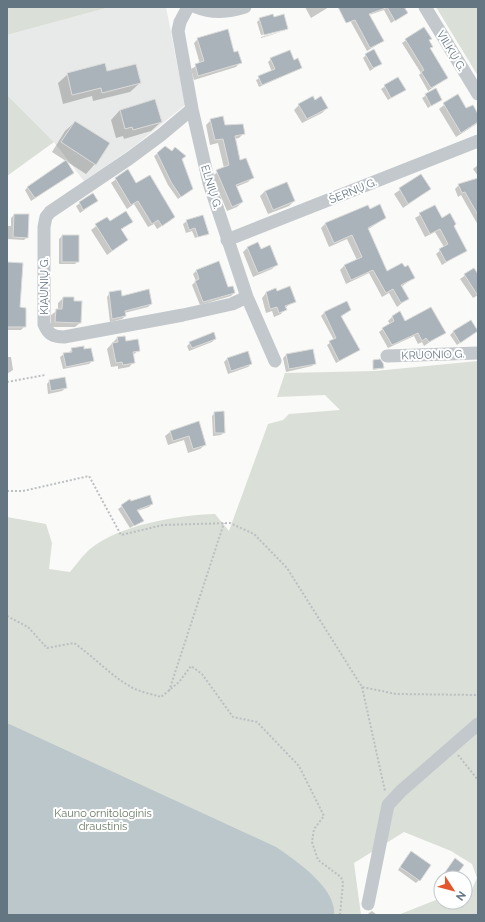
<svg xmlns="http://www.w3.org/2000/svg" width="485" height="922" viewBox="0 0 485 922" font-family="Raleway,sans-serif">
	<rect width="100%" height="100%" fill="#fafaf8"/>
	<path fill="#e8e9e9" d="M110 7H166L185 105 132 148 84 181 54 142 7 95V35Z"/>
	<path fill="#dadfd7" d="M7 7H110L7 35Z
		M436 7H478V76Z
		M7 95 54 142 7 176Z
		M478 361V915H398L441 898V902H465V891L472 889 477 878 472 864 451 851 404 832 354 863 361 915H7V517L46 524 52 543 49 569 70 572C76 565 83 555 90 549 119 525 178 515 215 514L229 531 268 424 283 420 289 414 340 410 325 395 277 397 285 373 375 371Z"/>
	<path fill="#bbc7cb" d="M7 723 276 847C295 860 337 888 334 915H7Z"/>
	<path fill="#0003" d="M305 7H329L311 18Z
		M347 7H405L407 13 391 23 384 10 369 15 383 41 367 51 351 22Z
		M274 18 287 28 284 31V29L261 35 257 22 260 19Z
		M424 28 430 39 428 41 432 46 429 49 447 78 428 91 419 75 421 73 402 43Z
		M284 31 261 38V37Z
		M198 39 234 53 240 62 236 67 194 80 191 69 200 64 194 43Z
		M366 55 381 63 370 71 363 58Z
		M271 59 293 61 301 68 259 87 256 80 272 72 268 62Z
		M106 72 140 83 130 92 93 101 92 96 63 104 58 83 68 74Z
		M398 78 404 90 388 100 381 89Z
		M436 89 441 99 428 108 422 98Z
		M457 95 466 110 478 116V123L456 137 439 109Z
		M314 101 327 108 322 113 302 123 294 110 299 105Z
		M120 110 161 122 151 131 124 139 123 136 116 138 111 120Z
		M211 120 244 133 239 138 234 139 239 162 253 177 248 182 236 187 242 202 237 207 227 211 212 176 224 168 218 143 210 145 206 125Z
		M75 122 95 164 86 174 52 152 65 131Z
		M158 153 181 159 188 192 178 199 168 185 154 156Z
		M478 165V176L473 169Z
		M127 171 136 185 174 217 170 221 157 229 154 224 148 227 134 204 127 209 111 183Z
		M73 173 31 201 25 190 28 187Z
		M421 175 430 189 403 208 394 194Z
		M478 180V225L461 195 458 197 455 189 459 185Z
		M265 191 294 201 289 206 268 214 260 196Z
		M93 194 97 201 80 213 76 206Z
		M367 206 369 211 385 218 367 230 387 272 404 268 413 278 401 287 407 299 397 307 389 293 382 297 369 273 346 284 340 270 344 266 357 260 347 239 329 247 321 228 325 224Z
		M435 206 441 219 453 226 466 250 442 265 436 254 444 247 435 232 425 237 415 218Z
		M14 215 27 237 24 240 7 239V226H11V218Z
		M107 218 110 223 131 222 121 230 127 240 107 255 91 230Z
		M187 221 208 234 206 236V234L195 238 192 231 186 233 183 224Z
		M62 236 78 261 75 264H59V239Z
		M248 247 260 250 277 264 272 269 253 277 243 252Z
		M7 263 25 326 21 330H7Z
		M474 269 478 274V295L473 298 460 279Z
		M196 271 227 288 234 293 231 296 200 305 192 285 196 281 193 274Z
		M110 293 121 297 151 304 148 307 124 313 125 316 122 319 110 322 107 297Z
		M266 293H276L294 301 285 308 281 314 274 317 272 311 266 313 262 298Z
		M63 298 80 323 75 327H51V315L58 310V303Z
		M350 310 341 317 359 350 336 363 327 345 334 340 321 316 324 313Z
		M399 313 405 323 444 332 424 346 422 342 418 344 414 336 388 348 379 332 390 324 388 321 392 317Z
		M477 331 457 345 450 335 453 332Z
		M117 338 139 350 133 355 134 362 129 367 118 369V366L111 367 107 349Z
		M215 339 212 342 189 351 187 346 190 343Z
		M72 349 84 350 92 361 89 364 63 369 60 357 64 354 69 353Z
		M313 350 315 363 312 366 286 372 283 358 286 355Z
		M247 353 251 364 248 367 228 374 224 362 227 359Z
		M7 357H11L13 370 7 374Z
		M373 361 383 368 373 370Z
		M50 380 66 388 62 391 48 394 47 384Z
		M215 413 224 432 221 435 213 436 212 416Z
		M198 423 205 445 200 449 188 453 184 440 168 445 165 436 170 432Z
		M130 501 131 502 152 504 149 507 137 511 143 520 130 528 118 509Z
		M408 855 419 880 416 883 398 870Z
		M372 911 377 915H367L369 913Z"/>
	<path fill="#aab3b9" stroke="#dcdcda" d="M338 7H385L386 8 369 14 384 41 370 48 355 20 346 23Z
		M387 7H404L408 13 395 21Z
		M273 14 274 17 284 14 288 29 264 35 259 18Z
		M424 27 432 39 429 40 433 47 430 48 448 78 431 88 421 72 424 70 405 39Z
		M228 29 234 52 238 51 242 63 198 76 195 64 204 61 197 38Z
		M374 49 382 64 373 68 365 54Z
		M290 50 294 60 298 58 302 68 262 85 258 76 275 69 270 58Z
		M105 63 107 71 136 64 141 83 102 93 101 88 72 95 67 73Z
		M398 77 406 90 391 98 384 85Z
		M436 88 442 100 431 106 425 94Z
		M458 94 466 108 473 105 478 114V122L461 133 443 103Z
		M313 96 315 100 321 96 328 108 307 119 298 104Z
		M155 99 162 122 133 130 132 127 125 129 120 110Z
		M223 116 225 125 243 124 245 134 235 136 240 160 246 158 254 178 236 185 243 202 232 207 216 170 229 165 223 139 215 140 210 119Z
		M75 121 110 143 96 165 61 142Z
		M165 146 172 151 175 147 186 156 182 159 193 189 181 197 171 182 157 153Z
		M66 160 74 173 35 198 27 187Z
		M128 169 136 183 150 175 175 217 162 226 158 220 152 224 138 201 131 205 115 178Z
		M421 174 431 189 408 204 399 188Z
		M478 178V215L465 192 462 193 458 184Z
		M287 182 295 201 273 210 265 191Z
		M93 193 98 201 83 210 79 202Z
		M380 204 386 218 368 228 387 271 402 263 405 267 408 265 415 278 401 285 409 299 401 303 393 289 386 293 373 270 351 280 344 265 362 257 352 235 334 243 325 223 368 205 370 209Z
		M435 205 442 218 450 213 456 224 454 226 467 251 446 262 439 249 448 244 440 229 430 234 419 213Z
		M126 211 133 222 121 229 128 240 112 251 95 224 107 217 110 221Z
		M14 214H29L28 238 13 237Z
		M203 215 209 234 198 237 195 228 189 230 186 220Z
		M62 235H79V262H62Z
		M258 242 261 249 270 245 278 265 258 273 247 247Z
		M219 261 228 287 233 286 235 293 203 302 195 281 199 279 196 270Z
		M7 262 23 263 20 307 26 308V327H7Z
		M474 268 478 274V296L464 274Z
		M290 286 296 302 285 306 287 310 279 313 277 307 270 309 266 292 276 288 277 291Z
		M149 289 152 304 125 311 126 316 112 319 109 292 121 290 122 296Z
		M63 297H74V301H82L81 323 55 322 56 309H62Z
		M347 301 351 310 341 316 360 350 339 361 329 341 336 338 324 312Z
		M431 307 446 333 429 342 426 338 422 341 418 333 392 345 382 328 394 321 392 316 400 311 405 321Z
		M471 320 478 331 460 343 453 331Z
		M214 332 216 339 192 348 189 342Z
		M125 336 126 341 138 339 140 351 133 352 135 363 123 365 122 362 116 363 112 343 118 342 117 337Z
		M84 346V349L91 348 94 361 66 367 63 353 72 352 71 348Z
		M313 349 316 364 289 369 286 354Z
		M248 351 252 364 231 371 227 358Z
		M380 359 383 363 384 368 373 369V360Z
		M65 377 67 388 51 391 49 380Z
		M224 411 225 433H215L214 412Z
		M199 421 206 445 193 449 189 436 173 441 170 431Z
		M150 495 153 504 137 510 144 521 134 526 121 505 130 499 131 501Z
		M411 851 431 865 420 881 400 867Z
		M455 858 464 865 454 878H441Z"/>
	<g fill="none" stroke-linecap="round" stroke-linejoin="round">
		<path stroke="#bbbfc2" stroke-width="2" stroke-dasharray="2 2" stroke-linecap="butt" d="M7 382 45 375
			M7 491H23L89 476 121 535 163 525 230 523 254 534 287 568 362 687 396 694 478 695
			M7 616 28 627 47 648 74 643C94 657 110 675 131 687 140 692 152 694 161 697L179 682 191 666 202 674 233 717 257 722 299 766 324 816 314 829 312 842 318 860 341 877 343 883 340 915
			M362 687 385 791
			M169 691 224 523
			M458 755 478 780"/>
		<path stroke="#c3c8cc" stroke-width="13" d="M188 7 180 22 178 31 192 109 209 183 247 297 275 361
			M196 7C213 14 228 12 245 7
			M425 7 478 94
			M192 109 161 135 130 158 50 212 46 217 44 227V324C48 334 53 337 64 337L183 315 232 304 247 297
			M227 240 478 141
			M387 356 478 353
			M368 904 388 805 401 791 478 724"/>
	</g>
	<g text-anchor="middle" dominant-baseline="central" stroke-width="4" stroke-linejoin="round" paint-order="stroke">
		<g font-size="11" fill="#657683" stroke="#fff">
			<text transform="translate(451 51) rotate(59)">VILKŲ G.</text>
			<text transform="translate(211 187) rotate(73)">ELNIŲ G.</text>
			<text transform="translate(353 191) rotate(-22)">ŠERNŲ G.</text>
			<text transform="translate(44 286) rotate(-90)">KIAUNIŲ G.</text>
			<text transform="translate(433 355) rotate(-2)">KRUONIO G.</text>
		</g>
		<g font-size="11" fill="#687a64" stroke="#fff">
			<text x="103" y="813">Kauno ornitologinis<tspan x="103" dy="13">draustinis</tspan></text>
		</g>
	</g>
	<rect width="485" height="922" fill="none" stroke="#657683" stroke-width="16"/>
	<g transform="translate(453 890) rotate(126)"><circle r="19" fill="#ffffff" stroke="#c1c8cd"/>
	<path d="M0-3L7 15L0 10L-7 15Z" fill="#e4572e"/>
	<text y="-6" font-size="11" font-weight="bold" text-anchor="middle" fill="#657683">N</text>
	</g>
</svg>
